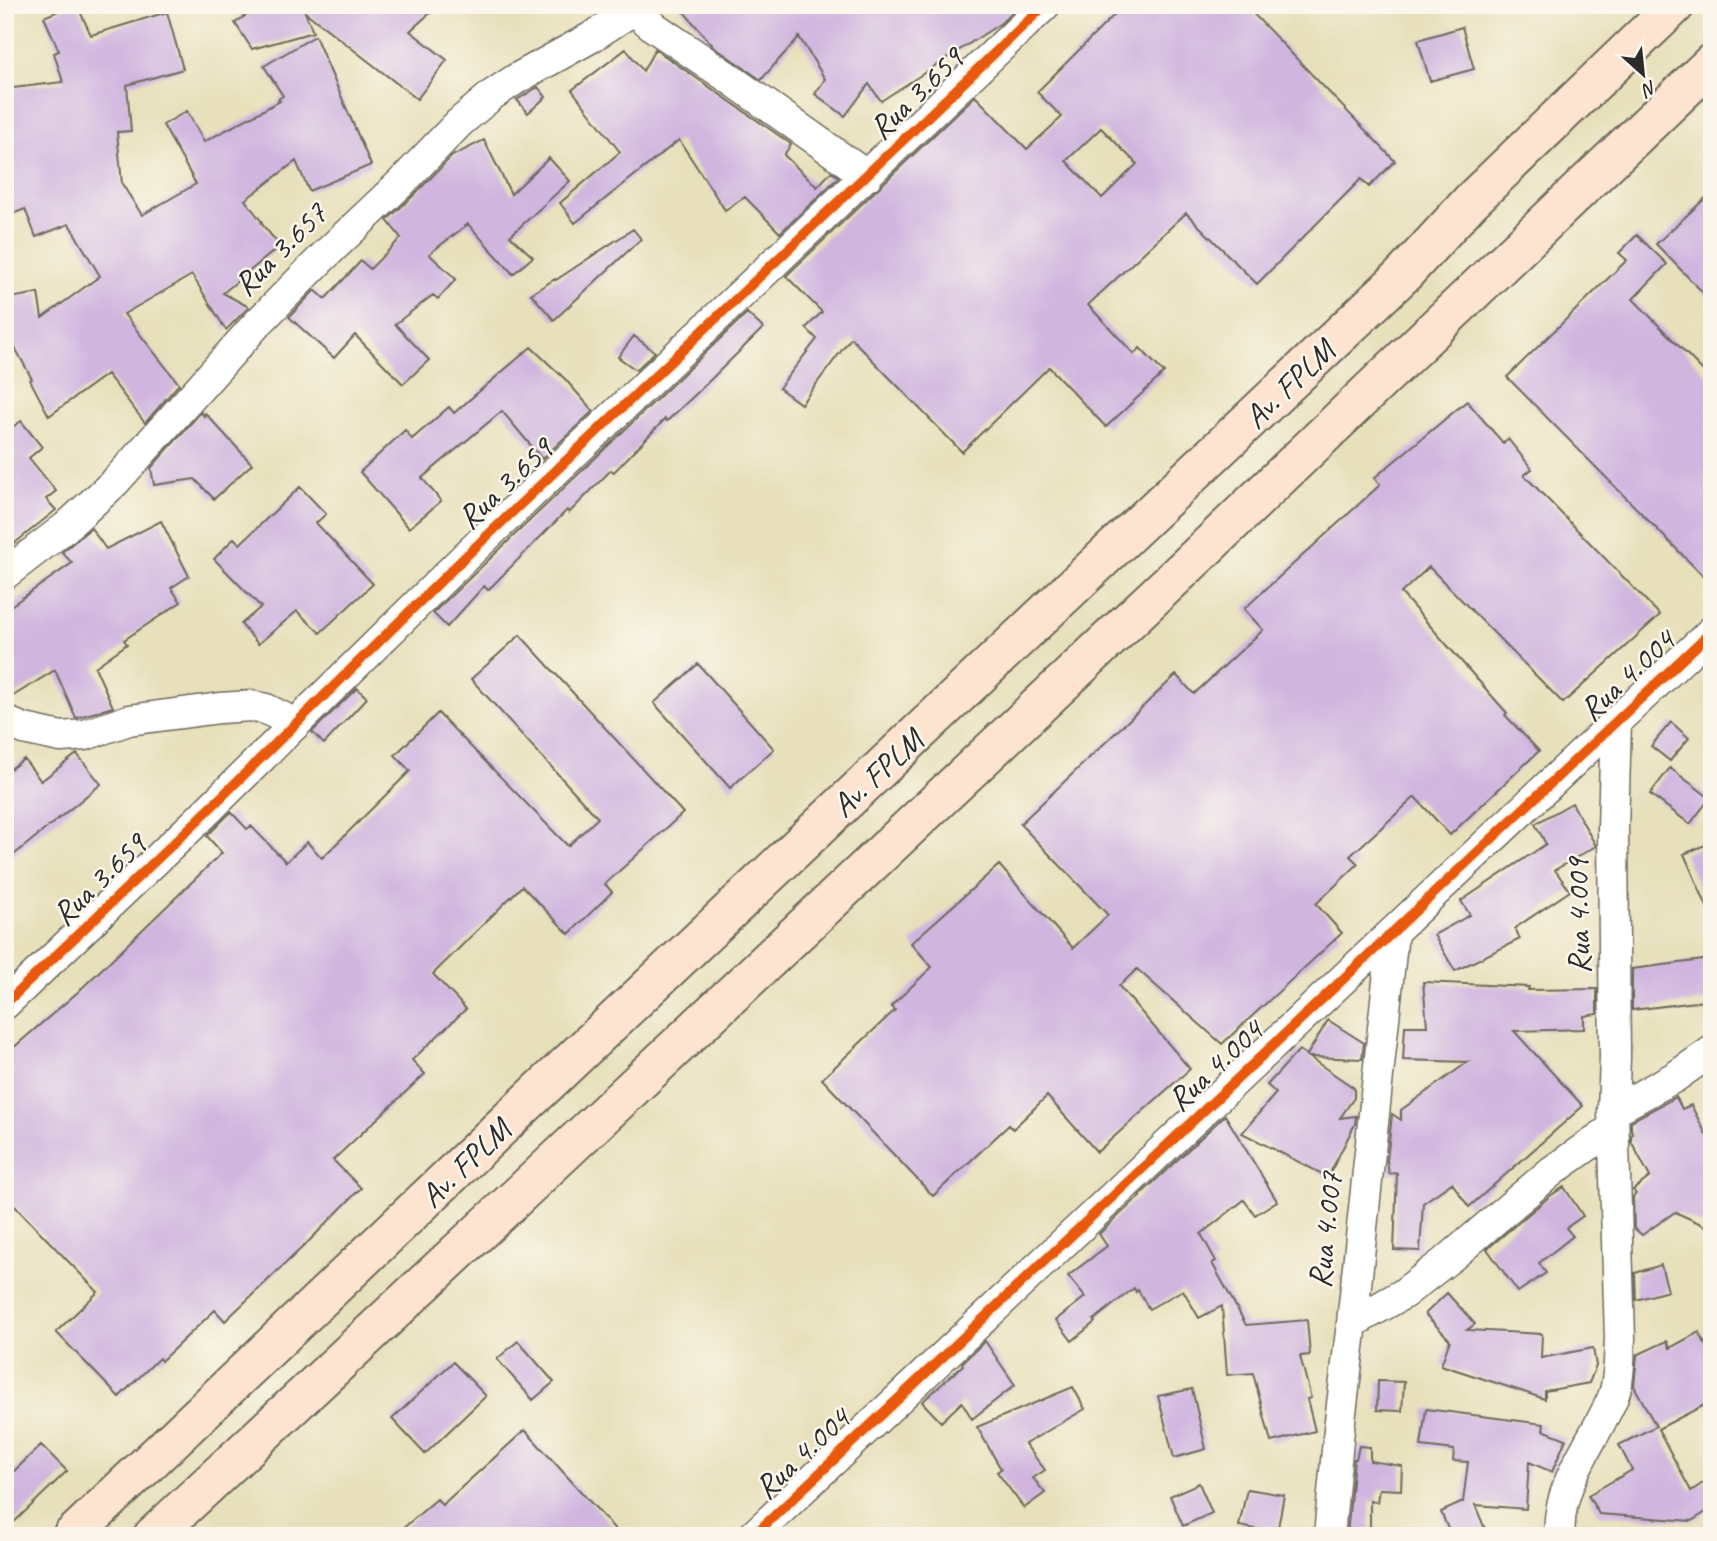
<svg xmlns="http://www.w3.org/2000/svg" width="1717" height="1541" viewBox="0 0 1717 1541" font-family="Caveat,sans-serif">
	<rect width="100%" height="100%" fill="#fbf7ec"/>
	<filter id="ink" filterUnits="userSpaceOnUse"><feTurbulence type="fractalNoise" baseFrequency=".0143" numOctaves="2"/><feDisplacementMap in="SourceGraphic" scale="14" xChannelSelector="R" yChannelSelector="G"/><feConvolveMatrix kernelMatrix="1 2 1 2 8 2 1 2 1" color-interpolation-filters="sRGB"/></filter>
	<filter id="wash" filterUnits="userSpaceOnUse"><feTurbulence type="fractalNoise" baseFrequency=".00686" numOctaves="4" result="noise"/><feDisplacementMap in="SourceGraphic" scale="28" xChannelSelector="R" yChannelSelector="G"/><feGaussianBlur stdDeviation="1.57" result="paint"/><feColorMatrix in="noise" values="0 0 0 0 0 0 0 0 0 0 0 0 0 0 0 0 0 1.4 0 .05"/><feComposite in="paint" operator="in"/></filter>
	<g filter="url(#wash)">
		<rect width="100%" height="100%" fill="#e8e0bb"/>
		<g id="blocks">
			<path fill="#d0b5df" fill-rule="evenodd" d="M72 5H77L91 35 167 12 183 69 127 85 131 131 117 132 122 184 142 215 196 184 163 125 187 111 204 142 280 101 278 99 283 96 264 66 315 36 371 165 309 191 296 161 245 200 262 222 261 223 280 246 223 293 249 307 226 330 192 275 124 314 179 384 145 423 107 374 49 416 30 380 32 379 5 329V299L38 293 42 318 100 276 69 224 36 237 25 209 5 217V89L63 82 54 53 59 51 44 17Z
				M261 5H439L410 31 447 60 417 99 305 12 313 32 252 49 235 23Z
				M678 5H1019L1001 23 881 101 869 84 845 116 815 94 825 79 799 37 761 80 713 46Z
				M1124 5H1245L1395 161 1369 187 1361 179 1257 284 1186 213 1088 305 1134 354 1140 348 1164 373 1106 427 1049 367 962 452 851 338 801 404 779 388 817 339 806 328 822 312 786 276 975 96 1027 149 1062 117 1037 92ZM1101 128 1137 164 1102 198 1066 161Z
				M1462 27 1474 69 1430 81 1418 40Z
				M626 49 643 71 655 49 791 144 784 155 817 187 831 172 839 177 780 233 745 197 725 210 679 140 575 223 560 203 620 152 572 90Z
				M538 87 546 97 528 113 517 100Z
				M484 140 511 194 549 158 570 181 510 236 533 257 513 274 468 224 429 254 456 279 438 299 433 295 395 324 429 360 403 384 355 335 334 358 289 317 315 290 325 299 361 261 370 269 401 238 387 220 414 195 452 156Z
				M1712 192V302L1656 244Z
				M633 229 641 239 554 320 531 294 555 279 556 280Z
				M1637 235 1667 264 1633 299 1712 380V585L1507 377 1627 260 1619 253Z
				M747 313 763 328 698 392 667 421 665 419 614 472 611 470 569 513 567 510 488 590 484 586 447 627 433 613Z
				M634 336 655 352 636 370 618 357Z
				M531 347 565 379 593 411 542 459 502 411 422 478 441 501 409 528 360 472 405 430 412 439 449 407 454 413Z
				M1467 401 1503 443 1508 439 1532 469 1524 475 1660 615 1563 703 1429 567 1401 593 1507 713 1505 715 1539 751 1450 835 1415 797 1350 856 1358 864 1316 904 1342 933 1222 1044 1137 969 1119 986 1190 1069 1097 1152 1047 1096 1013 1129 1009 1125 933 1196 822 1079 895 1010 891 1006 932 967 911 943 999 865 1073 948 1108 915 1020 824 1176 675 1194 694 1263 630 1244 609 1380 485 1374 478Z
				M201 412 204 416 205 413 252 464 214 499 195 479 154 485 151 468Z
				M21 421 42 447 29 458 56 491 46 499 56 510 5 551V429L7 431Z
				M300 487 326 514 316 523 373 584 320 633 297 611 258 644 241 624 261 607 214 559 234 538 240 544Z
				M161 521 189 576 171 588 181 602 124 640 127 644 95 667 113 707 76 718 55 670 5 701V610L72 563 62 552 91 528 106 549Z
				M520 635 683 813 605 884 612 892 569 934 522 886 433 974 466 1009 412 1060 425 1074 333 1160 361 1188 309 1241 225 1321 215 1310 161 1361 159 1358 119 1397 56 1332 98 1292 5 1196V1055L79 991 222 853 207 836 231 812 247 829 251 826 286 862 307 842 322 858 410 771 395 755 438 713 568 846 598 818 471 679Z
				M698 664 774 749 730 788 654 703Z
				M357 688 367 698 324 744 312 732Z
				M1671 722 1689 738 1670 761 1651 746Z
				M77 754 101 784 5 862V773L24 759 41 781Z
				M1670 768 1710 798 1690 824 1650 794Z
				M1572 803 1596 846 1555 870 1570 891 1515 928 1520 939 1455 971 1434 935 1470 915 1461 901 1546 844 1535 824Z
				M1712 842V918L1684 854Z
				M1712 959V1000L1632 1010V969Z
				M1423 982 1529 987 1528 990 1597 989V1014L1584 1016V1029L1514 1031 1583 1106 1469 1207 1452 1183 1423 1203 1420 1251 1394 1250 1397 1173 1389 1174 1387 1161 1392 1114 1401 1120V1110L1468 1062 1403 1060 1405 1026H1427Z
				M1328 1020 1364 1043 1362 1059 1309 1057 1354 1088V1098L1340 1118 1356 1116 1355 1124 1328 1177 1242 1133 1276 1093 1267 1085 1299 1050 1307 1055Z
				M1676 1097 1682 1109 1691 1105 1712 1146V1229L1675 1212 1642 1235 1634 1228 1633 1197 1636 1194 1633 1190 1650 1177 1631 1141V1135L1633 1134 1631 1129V1121Z
				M1225 1115 1277 1201 1255 1215 1244 1200 1201 1234 1216 1261 1212 1263 1246 1325 1307 1320 1310 1355 1300 1356 1311 1398 1307 1399 1315 1431 1271 1442 1253 1373 1227 1375 1222 1306 1199 1318 1183 1290 1149 1309 1138 1290 1136 1292 1134 1288 1094 1320 1095 1322 1072 1341 1056 1320 1085 1297 1068 1276 1107 1246 1099 1234 1132 1203 1140 1197 1139 1196Z
				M1564 1187 1583 1216 1566 1228 1573 1236 1539 1263 1546 1273 1518 1292 1487 1249 1550 1196Z
				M1661 1265 1668 1291 1636 1300 1635 1273Z
				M1447 1293 1475 1324 1467 1330 1542 1334 1541 1358 1593 1348 1596 1366 1589 1383 1545 1391V1399L1441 1365 1450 1340 1425 1314Z
				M1699 1332 1712 1357V1401L1658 1429 1691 1491 1712 1477V1508L1692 1521 1599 1514 1588 1495 1632 1470 1619 1445 1656 1426 1634 1386 1637 1355 1667 1341 1670 1348Z
				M518 1341 554 1382 533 1400 497 1359Z
				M985 1341 1015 1385 972 1419 962 1402 941 1422 922 1402 963 1365 962 1363Z
				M453 1362 486 1396 425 1454 392 1419Z
				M1378 1381 1404 1382 1402 1411 1377 1410Z
				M1073 1387 1085 1409 1025 1444 1045 1470 1033 1478 1045 1493 1024 1508 997 1472 1001 1469 977 1427Z
				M1192 1389 1206 1449 1174 1458 1158 1396Z
				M1426 1409 1544 1424 1543 1430 1566 1439 1552 1472 1529 1462 1526 1509 1475 1505 1488 1536H1451L1441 1512 1463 1502 1468 1462 1453 1461 1454 1450 1421 1446Z
				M525 1430 621 1536H394L437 1499 442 1505Z
				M41 1445 67 1471 5 1531V1480Z
				M1359 1446 1370 1447V1461L1402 1466 1401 1490 1379 1489 1377 1502 1370 1501V1536H1347L1354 1459H1356Z
				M1199 1483 1212 1513 1183 1526 1170 1496Z
				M1247 1489 1284 1495 1277 1533 1239 1526Z"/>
		</g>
	</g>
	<g filter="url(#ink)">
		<use href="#blocks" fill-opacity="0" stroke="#6d6a5d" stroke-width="2"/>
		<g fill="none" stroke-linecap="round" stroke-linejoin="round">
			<defs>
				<path id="street" d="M628 5 654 27 729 78 867 176
					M5 574 66 527 115 482 255 326 323 257 402 182 459 123 492 95 516 79 590 38 633 10
					M5 721 24 729 61 737 85 735 129 720 220 708 251 706 266 709 296 724
					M5 1004 197 821 465 557 1045 5
					M1613 1111 1675 1077 1712 1051
					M1352 1323 1403 1294 1451 1257 1552 1171 1613 1128
					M753 1536 1712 631
					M1329 1536 1339 1429 1352 1323 1393 933
					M1560 1536C1555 1486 1595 1440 1613 1397 1620 1379 1619 1356 1620 1338L1613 1111 1615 1057 1613 829 1616 721"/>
				<path id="secondary" d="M72 1536 516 1113 1404 274 1471 201 1675 5
					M153 1536 521 1193 1189 564 1712 63"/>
			</defs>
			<use href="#street" stroke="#6d6a5d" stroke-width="33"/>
			<use href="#secondary" stroke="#6d6a5d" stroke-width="42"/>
			<use href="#street" stroke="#fff" stroke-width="30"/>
			<use href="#secondary" stroke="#fde4d1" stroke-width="38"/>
			<defs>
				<path id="cycleway" d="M5 1004 197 821 465 557 1045 5
					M753 1536 1712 631"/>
			</defs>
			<use href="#cycleway" stroke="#fbf7ec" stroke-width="15"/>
			<use href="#cycleway" stroke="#e8590c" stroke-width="10"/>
		</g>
	</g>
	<g text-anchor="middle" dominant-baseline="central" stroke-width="5" stroke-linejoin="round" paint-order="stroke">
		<g font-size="33" fill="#2b2b2b" stroke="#fbf7ec">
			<text transform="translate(916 93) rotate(-44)">Rua 3.659</text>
			<text transform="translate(280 249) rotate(-45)">Rua 3.657</text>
			<text transform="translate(1289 384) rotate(-44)">Av. FPLM</text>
			<text transform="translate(505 483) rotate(-43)">Rua 3.659</text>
			<text transform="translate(1627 675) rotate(-43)">Rua 4.004</text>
			<text transform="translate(877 773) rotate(-43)">Av. FPLM</text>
			<text transform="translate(99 879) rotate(-44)">Rua 3.659</text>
			<text transform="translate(1578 916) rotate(-91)">Rua 4.009</text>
			<text transform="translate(1215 1065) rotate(-43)">Rua 4.004</text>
			<text transform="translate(465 1163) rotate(-44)">Av. FPLM</text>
			<text transform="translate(1325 1230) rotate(-84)">Rua 4.007</text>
			<text transform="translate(802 1453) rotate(-43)">Rua 4.004</text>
		</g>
	</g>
	<rect width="1717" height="1541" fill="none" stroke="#fbf7ec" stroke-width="28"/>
	<g transform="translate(1643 74) rotate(153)" stroke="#fbf7ec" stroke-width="5" paint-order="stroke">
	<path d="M0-5L12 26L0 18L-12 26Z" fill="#2b2b2b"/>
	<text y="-10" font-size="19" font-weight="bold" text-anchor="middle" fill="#2b2b2b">N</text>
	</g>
</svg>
